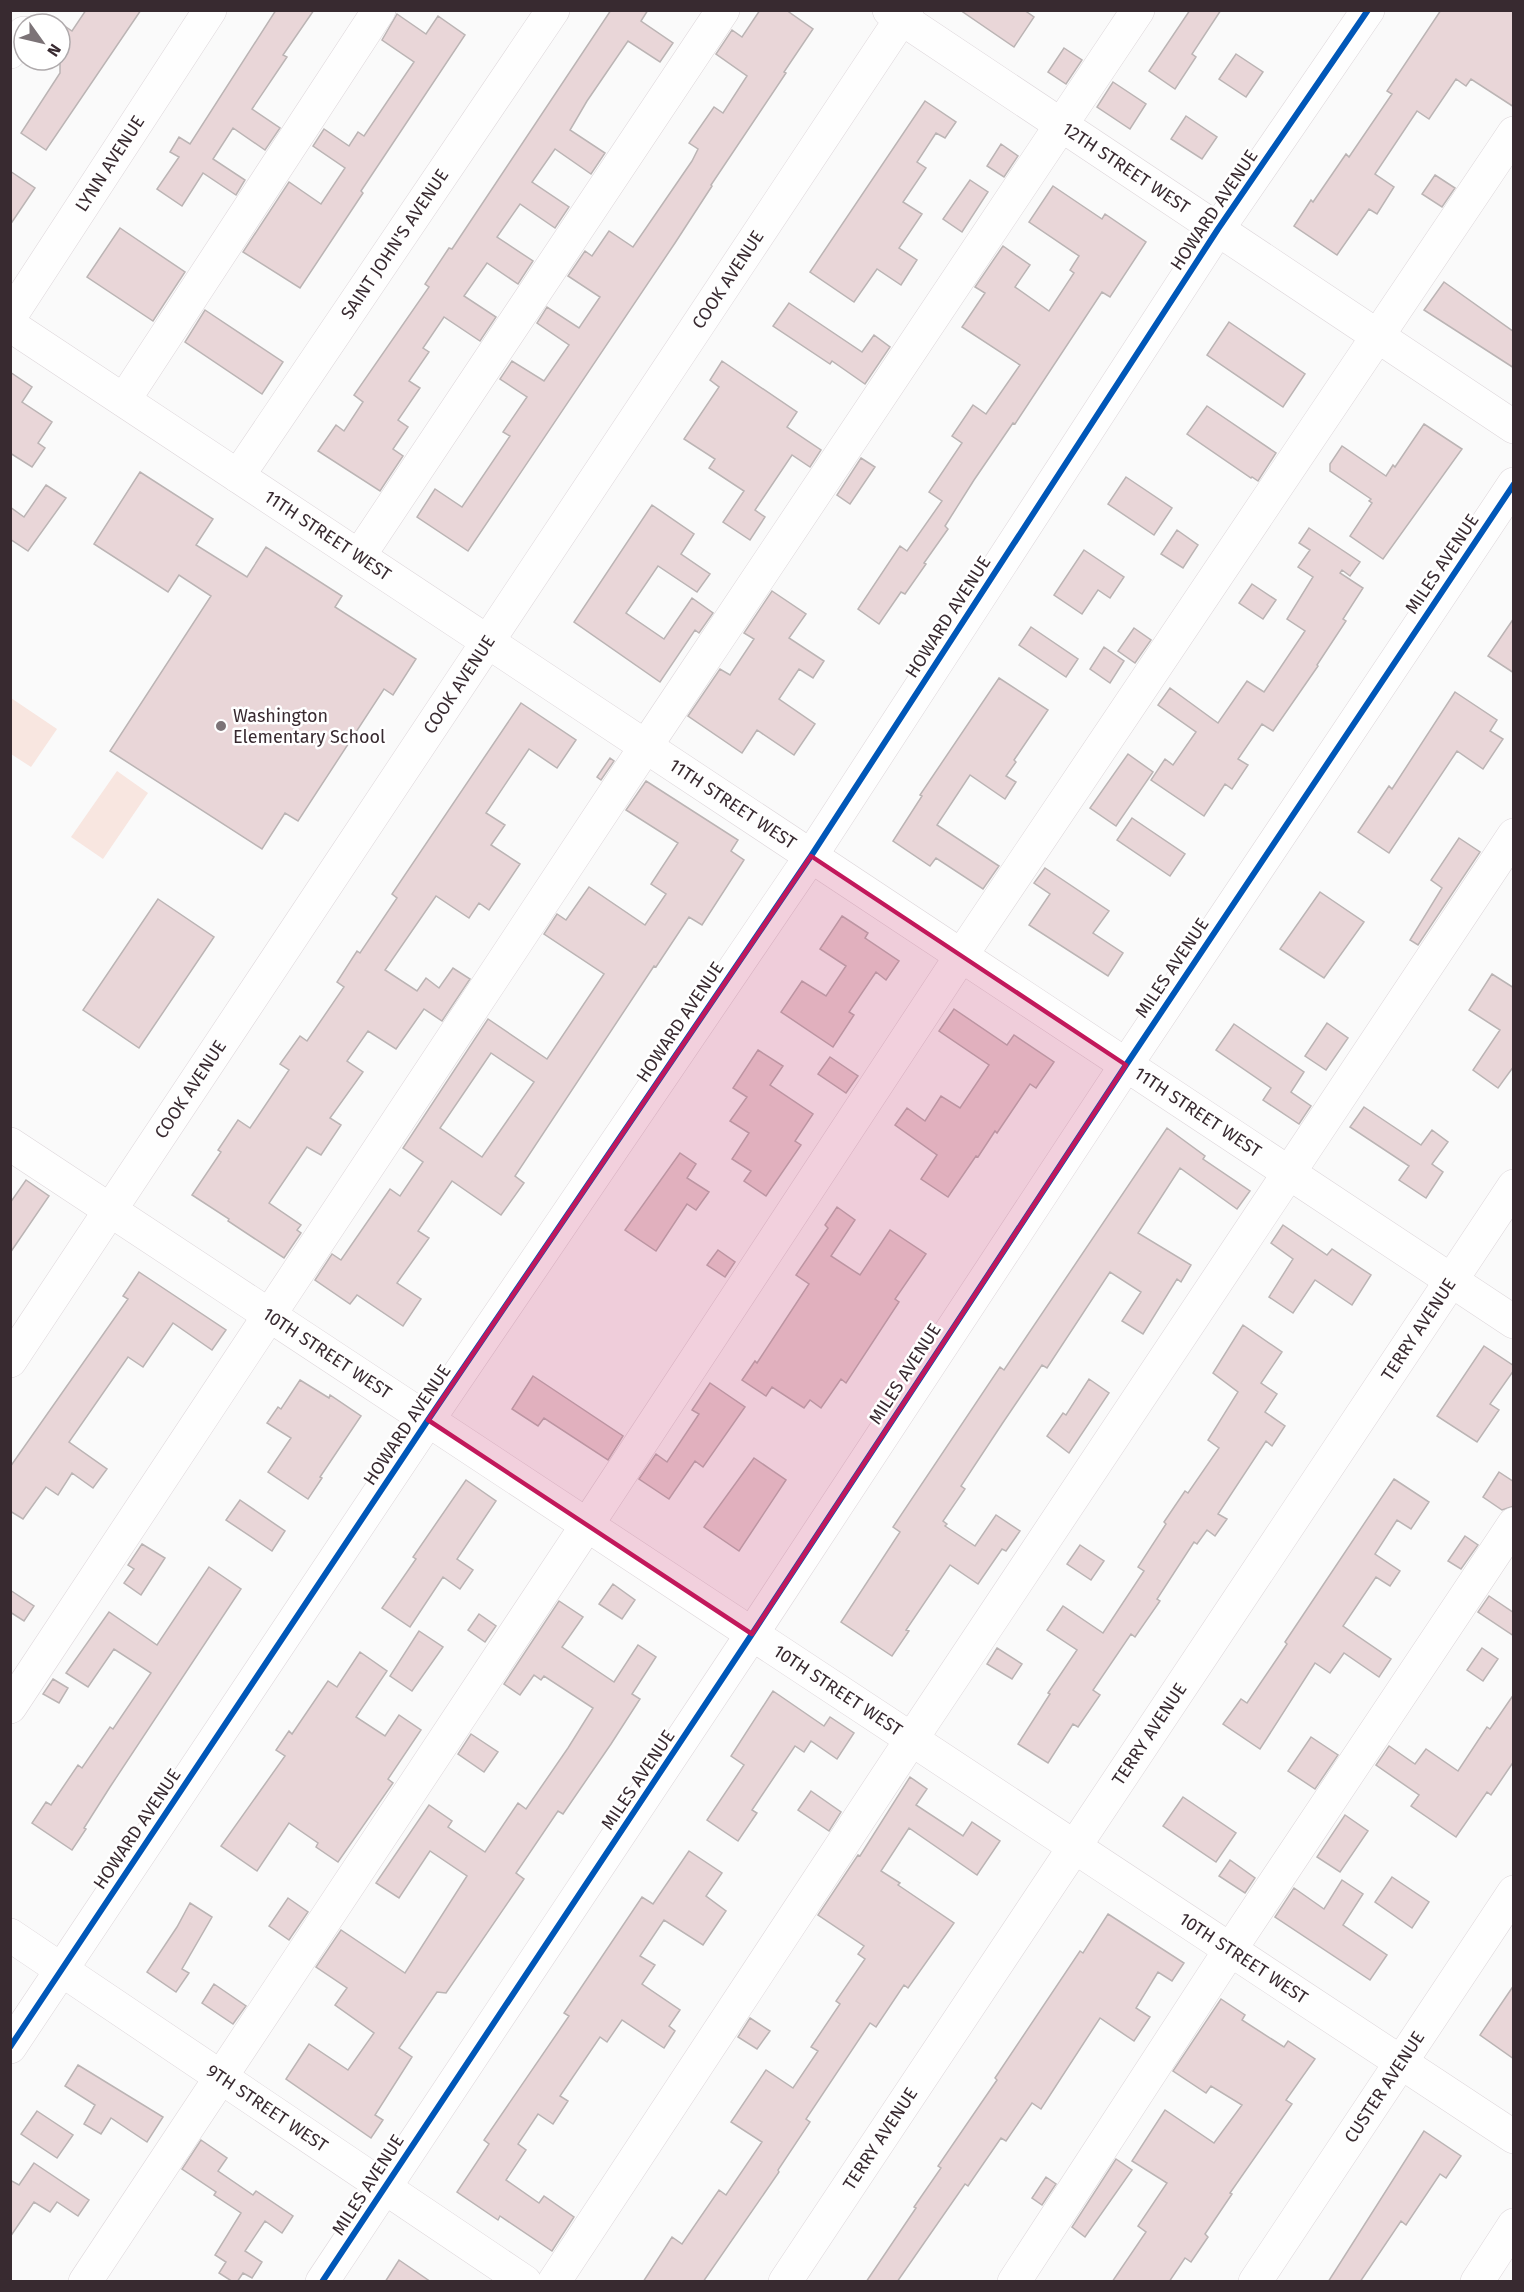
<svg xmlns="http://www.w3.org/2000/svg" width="1524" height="2292" viewBox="0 0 1524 2292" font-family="'Fira Sans',sans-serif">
	<rect width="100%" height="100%" fill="#fafafa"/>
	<path fill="#f8e6e0" d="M11 698 57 729 31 767 11 754Z
		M117 771 148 793 103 859 71 837Z"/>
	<path fill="#e9d6d8" stroke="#bbb4b4" stroke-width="1.5" fill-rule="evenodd" d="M86 10H141L46 150 21 133 60 73V23L72 31Z
		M276 10H314L283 55 287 57 252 109 280 128 265 150 233 128 213 159 245 180 236 195 203 173 182 206 157 189 179 157 170 152 179 137 190 144Z
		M611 10H648L641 21 673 43 660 62 628 41 587 101 570 130 605 153 591 174 555 149 532 182 569 207 555 228 520 204 497 237 533 261 518 284 487 263 464 296 496 317 480 341 444 317 423 348 429 352 409 381 420 388 398 420 408 427 393 449 403 456 380 491 318 451 336 425 344 431 363 402 354 395 429 287 425 284 449 248 452 249Z
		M760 10H786L813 29 784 72 786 73 711 185 712 186 675 243 468 551 417 517 435 489 462 507 510 436 503 432 527 397 500 379 512 361 544 381 569 345 537 323 547 307 579 328 600 297 568 276 585 251 592 256 609 231 633 247 692 161 698 149 689 143 714 107 723 113 747 76 716 54 732 30 742 37Z
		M960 10H1024L1034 17 1014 47Z
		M1190 10H1221L1192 54 1196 57 1175 89 1149 71Z
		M1441 10H1514V107L1471 79 1466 86 1456 79 1429 119 1417 111 1375 174 1394 187 1377 214 1369 209 1337 255 1294 226 1311 200 1313 202 1346 154 1349 157 1392 94 1387 91Z
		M397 14 426 34 438 16 465 35 361 191 363 193 300 288 243 252 289 182 321 204 345 168 313 146 324 129 349 146 358 132 364 136 414 62 382 40Z
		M1064 48 1082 60 1066 84 1048 72Z
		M1236 54 1263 72 1246 97 1219 79Z
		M1113 82 1146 104 1130 129 1097 107Z
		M925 101 956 122 945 138 936 133 917 162 926 168 903 202 922 214 899 248 917 260 901 285 877 269 854 302 810 272Z
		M1186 116 1217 137 1202 159 1171 139Z
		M1001 144 1018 156 1004 177 987 166Z
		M10 171 35 188 10 225Z
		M1435 175 1455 188 1442 207 1422 194Z
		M970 180 988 192 962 232 943 219Z
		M1053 186 1102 219 1105 214 1146 242 1110 297 1102 292 1015 424 1013 423 974 480 945 526 948 529 924 563 926 564 905 594 901 592 879 624 858 609 900 546 907 551 942 501 929 492 962 443 952 436 973 405 986 414 1020 365 962 327 985 293 975 287 1003 246 1030 265 1015 287 1049 311 1074 273 1070 270 1079 256 1029 222Z
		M120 228 185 272 153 321 87 277Z
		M1444 282 1514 332V368L1424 310Z
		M789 303 862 352 874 335 890 347 865 384 832 361 830 364 773 326Z
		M205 310 283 362 262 394 185 342Z
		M1229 322 1305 374 1283 407 1207 355Z
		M722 361 797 412 787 427 821 450 810 467 792 455 755 510 765 517 750 540 723 522 744 491 709 468 715 459 684 439 719 387 710 380Z
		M10 372 32 387 22 402 52 422 38 443 45 448 32 467 10 453Z
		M1207 406 1276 453 1258 481 1252 477 1251 478 1187 434Z
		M1424 424 1462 449 1383 559 1350 536 1372 503 1369 501 1371 499 1330 471V464L1342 446 1386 476 1393 465 1395 467Z
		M861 458 875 467 850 504 837 495Z
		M140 472 213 519 196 545 247 577 266 547 342 596 335 607 416 659 393 695 384 689 298 821 285 813 262 849 110 751 211 596 179 575 168 592 94 544Z
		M1126 477 1172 508 1154 535 1108 504Z
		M46 485 66 498 28 551 10 539V507L24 517Z
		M652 505 694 534 681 554 710 574 697 592 658 566 626 613 664 639 692 598 713 613 699 633 695 630 660 682 574 622Z
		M1309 528 1360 562 1350 576 1342 570 1340 573 1363 588 1343 619 1346 621 1317 665 1318 666 1273 731 1262 724 1238 759 1248 765 1232 789 1225 784 1204 816 1151 780 1165 759 1173 765 1196 732 1158 705 1170 688 1218 723 1247 681 1264 692 1305 631 1287 619 1313 577 1298 567 1310 550 1299 543Z
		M1177 530 1198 545 1183 568 1161 554Z
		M1084 550 1124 577 1110 598 1098 590 1082 614 1054 595Z
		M1252 584 1276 600 1263 619 1239 603Z
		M772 591 806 614 789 638 824 661 813 678 799 669 779 699 815 724 794 755 757 730 742 753 688 716 720 669 730 675 754 639 744 633Z
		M1514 618V673L1488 656Z
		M1031 627 1078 659 1066 677 1019 645Z
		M1134 628 1151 640 1135 663 1118 651Z
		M1104 647 1124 661 1110 683 1090 669Z
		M999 678 1048 710 1014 760 1016 762 1006 776 1016 782 1005 799 970 775 937 825 999 866 983 889 936 858 930 866 893 841 922 796 920 795Z
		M1455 692 1497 720 1490 731 1503 739 1483 769 1457 751 1389 853 1358 832 1389 786 1392 789Z
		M521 703 576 740 557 768 529 749 486 813 505 825 491 845 520 864 489 910 479 903 469 918 436 896 385 970 417 991 426 978 439 988 453 968 470 979 442 1021 424 1009 396 1049 368 1031 347 1061 363 1072 330 1118 341 1125 321 1155 307 1147 269 1203 301 1225 297 1230 301 1233 284 1258 228 1221 229 1219 192 1195 221 1152 218 1150 238 1120 250 1128 289 1070 280 1064 300 1036 307 1041 344 987 337 982 357 951 360 953 397 898 392 894Z
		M1128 754 1153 772 1116 826 1090 808Z
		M610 758 614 761 601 780 597 777Z
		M646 781 738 840 731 851 744 860 702 925 689 917 656 967 654 966 515 1176 524 1183 501 1215 452 1181 418 1231 429 1238 397 1283 421 1299 403 1326 357 1295 350 1304 315 1280 332 1254 341 1260 390 1189 400 1196 423 1162 403 1148 488 1019 547 1059 604 974 544 934 557 914 566 920 589 887 645 925 666 894 651 884 678 843 626 810ZM491 1053 534 1082 482 1157 440 1128Z
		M1132 818 1185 854 1170 876 1117 840Z
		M1459 838 1480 852 1418 945 1410 940 1442 888 1431 880Z
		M1045 868 1109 911 1093 933 1123 953 1108 976 1029 925 1050 894 1034 883Z
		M1320 892 1364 922 1324 978 1280 949Z
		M158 899 214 937 139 1048 83 1010Z
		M842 916 868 933 865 938 899 961 886 980 876 972 849 1012 854 1015 833 1047 781 1012 802 981 826 996 846 966 820 949Z
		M1492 974 1514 988V1066L1498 1088 1473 1070 1500 1030 1469 1010Z
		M954 1009 1007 1045 1014 1035 1054 1062 1036 1088 1030 1084 997 1133 995 1131 978 1157 976 1156 948 1197 921 1179 937 1155 895 1125 907 1108 925 1121 941 1096 960 1108 989 1065 939 1031Z
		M1327 1023 1348 1038 1326 1070 1305 1056Z
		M1234 1024 1304 1072 1291 1092 1311 1106 1299 1124 1263 1100 1271 1088 1216 1050Z
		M758 1050 783 1066 770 1085 813 1114 795 1141 801 1145 766 1196 744 1181 751 1171 732 1159 749 1133 730 1121 747 1097 733 1088Z
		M830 1057 858 1076 846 1093 818 1074Z
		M1364 1107 1421 1145 1432 1130 1448 1142 1432 1164 1443 1172 1426 1198 1399 1180 1409 1166 1350 1127Z
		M1167 1128 1205 1156 1203 1159 1250 1191 1237 1209 1180 1168 1138 1233 1191 1265 1181 1282 1177 1279 1143 1334 1122 1321 1141 1292 1110 1272 1047 1368 1042 1365 1002 1424 961 1486 965 1489 943 1521 947 1524 945 1526 975 1546 996 1515 1020 1531 1006 1551 1002 1549 978 1584 950 1565 906 1630 909 1631 892 1656 841 1622 900 1532 893 1527 1000 1367 1004 1370Z
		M680 1153 696 1164 687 1178 709 1192 696 1210 687 1204 656 1251 625 1230Z
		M26 1180 49 1196 10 1253V1203Z
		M837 1207 855 1220 831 1256 860 1275 890 1230 926 1254 895 1299 899 1302 846 1383 841 1379 821 1408 810 1400 804 1408 772 1387 766 1396 742 1380 755 1361 757 1363 809 1284 796 1275 828 1228 825 1225Z
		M1283 1225 1327 1255 1332 1249 1371 1275 1352 1305 1315 1280 1293 1313 1269 1297 1293 1259 1271 1243Z
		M718 1250 735 1262 725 1277 707 1265Z
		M139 1272 226 1330 212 1350 173 1323 143 1367 128 1357 69 1442 107 1469 93 1488 72 1473 58 1495 46 1487 23 1519 10 1511V1467L128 1299 123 1296Z
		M1243 1325 1282 1352 1261 1383 1277 1394 1265 1412 1285 1426 1272 1446 1266 1441 1218 1514 1227 1519 1215 1536 1207 1530 1197 1544 1194 1542 1157 1599 1160 1601 1135 1637 1131 1634 1093 1690 1100 1695 1078 1727 1073 1724 1048 1763 1018 1744 1050 1694 1048 1693 1077 1650 1047 1630 1063 1606 1103 1633 1144 1571 1138 1567 1166 1524 1164 1522 1185 1491 1188 1493 1219 1448 1208 1440 1238 1392 1213 1373Z
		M1484 1346 1514 1366V1370L1490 1404 1499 1410 1477 1442 1437 1416Z
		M533 1376 623 1436 608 1460 544 1418 538 1426 512 1409Z
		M1089 1379 1109 1393 1069 1453 1047 1436 1063 1413 1066 1415Z
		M300 1380 329 1398 330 1395 361 1416 320 1477 322 1478 308 1499 268 1472 291 1438 267 1423 278 1407 281 1409Z
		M710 1383 745 1407 703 1467 695 1461 669 1499 639 1479 656 1454 667 1462 699 1414 692 1410Z
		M754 1458 786 1480 739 1551 704 1527Z
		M1499 1472 1514 1482V1506L1502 1510 1483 1497Z
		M1394 1479 1429 1502 1411 1529 1397 1520 1375 1554 1400 1571 1390 1586 1376 1577 1343 1626 1391 1659 1379 1677 1344 1653 1330 1673 1315 1663 1260 1749 1223 1724 1241 1699 1247 1703 1287 1644 1285 1642Z
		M466 1480 496 1501 457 1559 473 1570 460 1589 443 1577 410 1627 382 1608 416 1559 413 1557Z
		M240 1500 285 1531 272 1551 226 1520Z
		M1465 1536 1478 1545 1461 1569 1448 1561Z
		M142 1544 165 1558 141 1595 124 1583 134 1569 128 1565Z
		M1080 1545 1104 1561 1091 1580 1067 1564Z
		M209 1567 241 1589 110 1787 84 1828 86 1829 72 1850 32 1823 46 1802 51 1805 78 1765 82 1768 110 1727 113 1729 151 1673 114 1649 88 1687 66 1673 109 1612 157 1645Z
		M613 1584 635 1600 622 1619 599 1604Z
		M10 1590 34 1606 24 1621 10 1612Z
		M1489 1596 1514 1613V1636L1478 1612Z
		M559 1601 583 1617 562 1647 614 1682 638 1645 656 1657 632 1694 640 1699 611 1744 563 1814 558 1811 516 1873 524 1879 446 1993 437 1992 399 2048 412 2057 375 2115 383 2120 371 2138 286 2079 309 2044 348 2070 374 2033 335 2005 347 1988 316 1967 341 1930 405 1973 467 1876 430 1851 399 1898 376 1883 429 1805 452 1821 448 1827 485 1852 518 1803 526 1809 568 1748 593 1708 544 1676 541 1680 534 1675 520 1695 504 1684Z
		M479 1614 496 1626 485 1642 468 1630Z
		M419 1631 443 1647 412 1691 390 1676Z
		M997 1648 1022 1664 1012 1679 987 1664Z
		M1482 1648 1498 1659 1483 1681 1467 1670Z
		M360 1652 387 1671 356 1717 385 1736 399 1715 421 1730 388 1779 393 1783 338 1862 316 1847 318 1843 289 1823 257 1871 221 1846 285 1756 276 1750 289 1731 292 1734 328 1681 337 1687Z
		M53 1679 68 1688 59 1703 43 1694Z
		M773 1691 824 1726 830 1717 854 1733 837 1759 811 1741 804 1752 795 1746 752 1810 757 1813 738 1841 707 1820 744 1765 731 1756Z
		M1514 1694V1761L1491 1795 1487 1792 1456 1837 1411 1806 1419 1795 1376 1765 1389 1746 1415 1764 1426 1749 1458 1771 1487 1727 1490 1729Z
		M471 1734 498 1752 484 1772 458 1754Z
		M1311 1737 1338 1755 1315 1789 1288 1771Z
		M910 1777 927 1789 916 1805 963 1836 972 1822 1000 1841 977 1875 909 1828 881 1871 900 1883 898 1885 954 1923 908 1988 904 1985 876 2027 870 2023 806 2119 810 2122 778 2170 779 2172 703 2282H643L672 2237 682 2244 719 2190 726 2195 762 2142 731 2122 766 2070 793 2088 818 2051 811 2047 840 2004 836 2001 865 1959 858 1954 864 1946 818 1915 858 1855 860 1856Z
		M811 1791 841 1812 829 1831 798 1810Z
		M1183 1797 1236 1833 1216 1862 1163 1826Z
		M1345 1815 1368 1831 1340 1872 1317 1857Z
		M689 1851 722 1873 706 1896 726 1911 703 1945 664 1920 640 1956 655 1965 642 1984 680 2010 669 2026 675 2031 664 2048 622 2020 607 2042 600 2037 560 2096 568 2101 553 2124 538 2114 518 2144 526 2150 506 2180 539 2203 544 2196 574 2217 552 2251 500 2216 498 2220 457 2192 489 2144 484 2140 569 2016 564 2013 642 1897 653 1904Z
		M1230 1860 1255 1878 1245 1893 1219 1876Z
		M1392 1877 1429 1902 1412 1928 1375 1902Z
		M1342 1880 1363 1894 1343 1925 1387 1955 1370 1980 1275 1917 1294 1888 1324 1909Z
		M288 1898 308 1912 289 1940 269 1926Z
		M190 1903 212 1917 182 1969 189 1973 176 1992 147 1972 177 1927Z
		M1108 1914 1184 1963 1172 1981 1158 1972 1136 2008 1150 2017 1134 2041 1100 2018 1041 2109 1032 2103 1006 2141 1001 2138 968 2186 965 2184 897 2282H866L916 2208 914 2207 941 2168 938 2166 997 2080 995 2078 1080 1951 1083 1953Z
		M214 1984 246 2006 233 2024 202 2003Z
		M1514 1985V2059L1480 2035Z
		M1221 1999 1245 2015 1242 2020 1284 2047 1288 2041 1315 2059 1286 2100 1292 2104 1230 2193 1232 2194 1205 2234 1208 2237 1191 2262 1185 2258 1169 2282H1112L1146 2232 1138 2226 1167 2183 1132 2161 1165 2110 1214 2143 1242 2105 1211 2086 1206 2093 1173 2071Z
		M750 2018 770 2031 757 2049 738 2037Z
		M78 2065 163 2117 147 2142 111 2118 101 2134 84 2124 95 2105 65 2086Z
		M37 2111 73 2135 57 2158 21 2134Z
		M1424 2131 1461 2156 1446 2178 1440 2174 1406 2225 1401 2221 1360 2282H1328Z
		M201 2140 227 2158 218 2171 253 2195 256 2191 293 2216 282 2233 265 2221 245 2251 262 2262 252 2278 243 2273 237 2282H233L219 2273 226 2262 215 2255 241 2213 214 2195 216 2192 182 2169Z
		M1116 2159 1132 2170 1085 2237 1072 2227Z
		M34 2163 89 2200 78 2216 57 2202 50 2212 34 2202 10 2237V2180L19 2185Z
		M1046 2177 1056 2184 1042 2205 1032 2198Z
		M399 2260 431 2282H385Z"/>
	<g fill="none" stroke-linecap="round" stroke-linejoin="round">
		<defs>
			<g id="minor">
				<path id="s1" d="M889 10 1514 427"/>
				<path d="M10 52 24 33"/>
				<path id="s2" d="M10 317 210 10"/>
				<path id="s3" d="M10 325 1514 1322"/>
				<path d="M124 400 379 10"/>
				<path id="s4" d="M238 476 553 10"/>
				<path d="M359 556 723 10"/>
				<path id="s5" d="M10 1144 1514 2137"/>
				<path id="s6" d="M10 1361 907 10"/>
				<path d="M10 1707 646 746 1138 10"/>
				<path id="s7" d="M10 1935 525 2282"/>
				<path d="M10 2047 428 1420 811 856 1218 229 1368 10"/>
				<path d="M85 2282 587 1525 961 956 1514 133"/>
				<path d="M322 2282 752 1634 1126 1065 1514 484"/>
				<path d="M554 2282 911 1740 1514 835"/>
				<path id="s8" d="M785 2282 1514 1186"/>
				<path d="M1014 2282 1230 1950 1514 1524"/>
				<path id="s9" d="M1255 2282 1514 1892"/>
				<path d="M1477 2282 1514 2225"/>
			</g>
		</defs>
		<use href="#minor" stroke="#ddd6da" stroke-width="34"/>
		<use href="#minor" stroke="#fefefe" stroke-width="33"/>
		<defs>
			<path id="cycleway" d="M10 2047 428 1420 811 856 1218 229 1368 10
				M322 2282 752 1634 1126 1065 1514 484"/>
		</defs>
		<use href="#cycleway" stroke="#fff" stroke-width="10"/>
		<use href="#cycleway" stroke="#0057b8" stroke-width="6"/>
	</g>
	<path fill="#c2185b" fill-opacity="0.2" stroke="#c2185b" stroke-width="4.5" stroke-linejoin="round" d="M811 856 1126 1065 752 1634 428 1420Z"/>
	<circle fill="#7c7377" stroke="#fff" stroke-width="2" cx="221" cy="726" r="6"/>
	<g text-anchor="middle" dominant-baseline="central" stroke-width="5" stroke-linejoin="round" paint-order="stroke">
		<g font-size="18" fill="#382a30" stroke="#fff">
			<text stroke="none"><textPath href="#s2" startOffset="183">LYNN AVENUE</textPath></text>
			<text stroke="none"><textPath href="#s1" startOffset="285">12TH STREET WEST</textPath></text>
			<text transform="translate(1214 210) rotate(-56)">HOWARD AVENUE</text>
			<text stroke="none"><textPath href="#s4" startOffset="280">SAINT JOHN'S AVENUE</textPath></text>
			<text stroke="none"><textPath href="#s6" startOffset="1298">COOK AVENUE</textPath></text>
			<text stroke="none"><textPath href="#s3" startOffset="381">11TH STREET WEST</textPath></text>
			<text transform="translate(1442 564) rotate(-56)">MILES AVENUE</text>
			<text transform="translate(948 617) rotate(-57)">HOWARD AVENUE</text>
			<text stroke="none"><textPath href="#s6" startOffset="812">COOK AVENUE</textPath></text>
			<text stroke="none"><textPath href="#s3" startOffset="867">11TH STREET WEST</textPath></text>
			<text transform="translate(1172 968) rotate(-56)">MILES AVENUE</text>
			<text transform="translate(680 1022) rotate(-56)">HOWARD AVENUE</text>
			<text stroke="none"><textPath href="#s6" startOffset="326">COOK AVENUE</textPath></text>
			<text stroke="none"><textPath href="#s3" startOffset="1425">11TH STREET WEST</textPath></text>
			<text stroke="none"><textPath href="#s8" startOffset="1144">TERRY AVENUE</textPath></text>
			<text stroke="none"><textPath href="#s5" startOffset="380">10TH STREET WEST</textPath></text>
			<text transform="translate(905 1374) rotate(-57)">MILES AVENUE</text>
			<text transform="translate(407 1425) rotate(-56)">HOWARD AVENUE</text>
			<text stroke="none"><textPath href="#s5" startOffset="992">10TH STREET WEST</textPath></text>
			<text stroke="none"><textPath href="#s8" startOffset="658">TERRY AVENUE</textPath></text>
			<text transform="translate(638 1780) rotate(-56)">MILES AVENUE</text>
			<text transform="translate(137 1829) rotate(-56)">HOWARD AVENUE</text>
			<text stroke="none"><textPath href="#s5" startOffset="1478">10TH STREET WEST</textPath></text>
			<text stroke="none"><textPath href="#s9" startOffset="234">CUSTER AVENUE</textPath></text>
			<text stroke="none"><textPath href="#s7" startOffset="310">9TH STREET WEST</textPath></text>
			<text stroke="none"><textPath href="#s8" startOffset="172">TERRY AVENUE</textPath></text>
			<text transform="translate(368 2185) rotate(-57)">MILES AVENUE</text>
		</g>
		<g font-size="18" fill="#382a30" stroke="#fff" text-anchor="start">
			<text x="233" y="716">Washington<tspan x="233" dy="21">Elementary School</tspan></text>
		</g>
	</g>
	<rect width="1524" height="2292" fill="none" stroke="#382a30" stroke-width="24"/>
	<g transform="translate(42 42) rotate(124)"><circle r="28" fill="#ffffff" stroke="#afaaac" stroke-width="1.5"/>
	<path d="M0-4.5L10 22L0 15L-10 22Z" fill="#7c7377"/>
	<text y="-9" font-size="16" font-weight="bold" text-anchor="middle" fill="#382a30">N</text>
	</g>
</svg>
